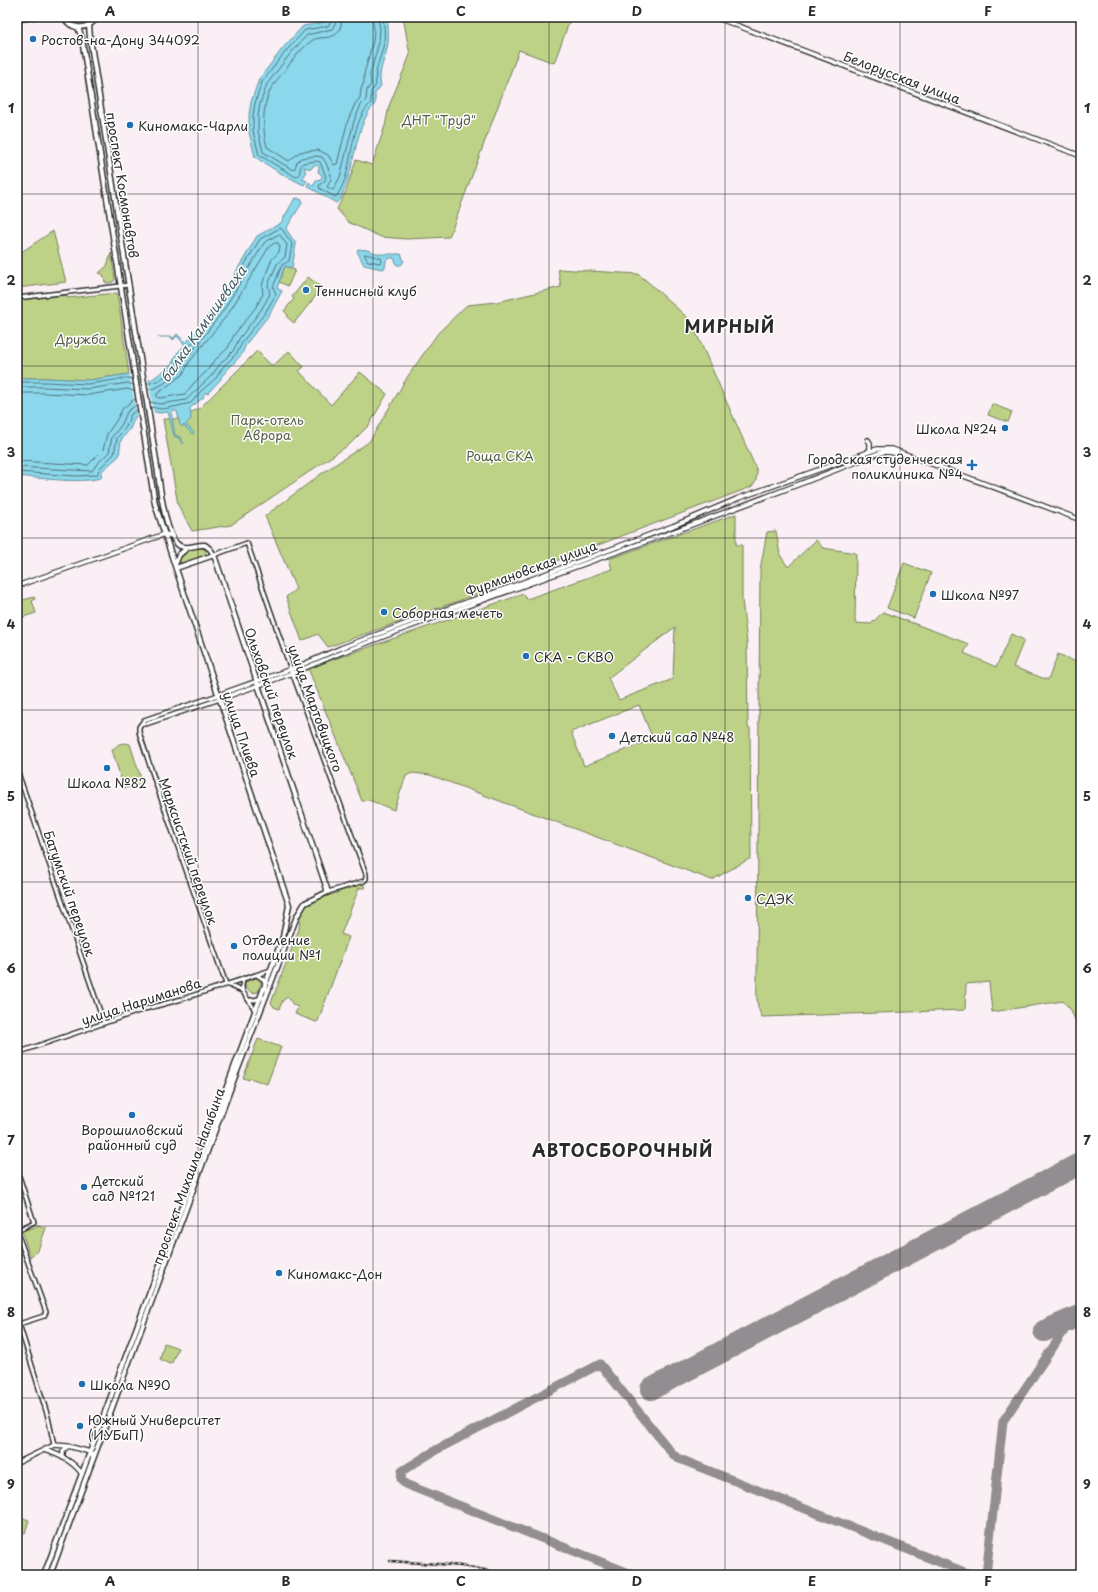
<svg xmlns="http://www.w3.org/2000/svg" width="1098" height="1592" viewBox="0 0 1098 1592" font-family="'Playpen Sans',sans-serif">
	<rect width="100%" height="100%" fill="#f9eff4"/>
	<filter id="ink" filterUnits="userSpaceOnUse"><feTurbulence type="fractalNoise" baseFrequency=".025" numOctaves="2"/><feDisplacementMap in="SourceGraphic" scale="8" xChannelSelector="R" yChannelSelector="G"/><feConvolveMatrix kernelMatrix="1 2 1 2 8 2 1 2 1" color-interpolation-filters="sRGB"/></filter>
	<g filter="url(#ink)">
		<path fill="#bed287" stroke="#747e59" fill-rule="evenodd" d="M403 17H571L554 63 519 50 449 237 407 239 381 237 348 222 337 209 346 191 356 160 372 165 385 126 389 106 410 55Z
			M53 231 66 282 17 288V255Z
			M111 253 115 279 113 282 107 283 105 282 103 274 99 273 107 266Z
			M285 266 295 270 288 286 279 282Z
			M558 269 638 274 648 282 691 321 757 471 756 481 751 487 519 575 509 583 328 647 318 634 302 641 286 597 296 589 265 516 321 474 369 442 408 376 438 333 467 305 497 302 561 287Z
			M308 277 322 288 294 323 287 317 288 315 284 311 294 299 292 297Z
			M117 293 129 374 89 380 45 378H17V300L67 295V298Z
			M257 351 271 365 275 364 289 351 304 367 299 371 331 405 360 372 387 394 369 425 350 444 231 525 192 531 178 505 163 419H177L200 408Z
			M992 404 1012 412 1008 422 988 415Z
			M736 514V545H742V600L747 643 748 727 750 728 751 858 712 880 430 775 412 773 406 776 394 810 369 800 362 801 308 668 523 594 527 599 612 569 609 559ZM675 627 673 679 619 700 608 678ZM639 705 653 739 584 766 571 732Z
			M776 531 780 555 788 567 816 540 823 548 856 553 855 623 871 624 883 612 969 644 964 653 996 667 1011 634 1024 640 1013 667 1048 680 1058 654 1081 664V1017L1075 1020 1071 1010 1063 1001 992 1012 989 982 966 984 965 1010 762 1017C755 1005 757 990 757 977L760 570 767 532Z
			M199 547 206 550 205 557 185 564 180 562 179 558 183 553Z
			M904 563 931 573 914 618 887 608Z
			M34 597 35 599 32 601 36 613 23 617 19 607 20 601Z
			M125 743 130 744 142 782 135 787 124 788 112 750 119 744Z
			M362 884 364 885 365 888H359L341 934 349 937 318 1021 316 1022 295 1014 298 1007 293 1005 288 997 283 1000 279 1009 274 1007 271 1003 299 929 301 910 307 904 316 900Z
			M259 977 262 979 258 992 252 993 245 987V982Z
			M258 1039 281 1047 267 1084 250 1078 249 1080 243 1078Z
			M38 1225 46 1228 38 1250 30 1257 22 1231 35 1227Z
			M164 1343 178 1348 172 1363 169 1364 160 1359Z
			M17 1516 29 1520 25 1533 22 1532 20 1538 17 1537Z"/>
		<path fill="#8bd7eb" stroke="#65929e" d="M327 17H387C388 26 389 34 388 43 386 59 377 70 381 86L375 93V104C356 122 355 165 344 190 342 195 341 200 336 203L307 186 309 182 313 186 316 180 321 179 322 177V175L318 172 319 167 317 165H314L311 169 304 167 306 173 302 179 307 181 304 185 280 173 255 157 249 132V115L251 102 259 79 283 48 303 26 326 22Z
			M295 198 296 199 297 198 302 200V203L286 229 296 244 292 268 285 266 277 288 282 291 269 315 246 344 242 354 221 377V379L207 394 206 392 203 395 204 397 190 408 191 419 186 424 194 433 192 434 184 425 182 427 180 425 177 411H171L175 435 180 437 184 443 182 444 179 438 174 436 168 412 160 413 145 410 135 417 130 429 121 440 119 456 102 471 101 478C78 484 41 478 17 476V378H45L89 380 129 374 151 380 171 365 178 352 185 345 177 336 173 340 170 336 174 338 177 334 186 343 216 306 257 236 281 223Z
			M358 249 367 250 379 254H401L404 261 401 265H397L394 258H389L386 261 385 268 382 269 364 265 357 251Z"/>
		<path fill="#f9eff4" d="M129 372 148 377 154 414 146 412 137 418Z"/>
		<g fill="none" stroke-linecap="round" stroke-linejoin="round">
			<path stroke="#517078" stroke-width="1" d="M331 17 330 23 328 26 305 30 286 51 262 82 255 103 253 116V131L259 155 296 177 298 176C301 172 299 167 303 163L316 161 320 162 326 177 324 182 320 184 319 188 335 197 337 196C340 190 343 185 345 179 353 154 352 121 371 103V92L376 85C373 70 382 57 384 42 385 33 384 26 383 17
				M336 17 335 24 332 29 307 35 290 54 267 84 260 104 258 116V131L263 152 293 170 295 168 297 162 301 158 316 156 322 157 326 163 331 175V179L327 187 333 190 340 177 354 121 361 105 366 100 367 90 371 84 370 75 379 42 380 29 378 17
				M342 17C341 47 321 32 310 42 302 48 295 57 289 65 284 72 277 79 272 87 262 104 262 128 267 147L289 161 300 152 318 150 328 155 334 165 337 164 348 120 355 104 360 98 361 89 364 82V74L373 41 374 29 372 17
				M275 243H278L280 247 279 252 272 259 264 279 262 286 263 294 256 307 234 335 228 348 215 360 206 372 193 384 185 394 160 398 157 397V394L183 374 190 361 228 314 269 247Z
				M365 254 381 258 382 262 380 263 368 261 365 256Z
				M17 382H45L88 384 128 378 132 379
				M147 383C155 385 169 374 174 368 179 361 181 355 187 350L219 308 260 239 280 228 282 229 292 244 289 261 282 265 273 287 276 294 265 313 243 341 237 353 223 367 216 378 200 392 191 403 169 408 160 409 151 407
				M17 387H45L88 389 128 383 133 385
				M148 389C158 390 172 378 178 371 183 365 185 358 191 353L223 311 264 243 277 235H280L287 245 285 257 277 264 268 285 270 294 261 310 239 339 233 351 220 364 212 375 186 400 160 404 150 402
				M17 393H45L88 395 127 389 134 391
				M17 461 88 465 103 450 107 434 116 421 123 408 135 399
				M17 467 92 471 96 465 109 452 112 437 122 424 127 412 136 405
				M17 472 76 476 97 475 100 468 114 454 117 438 126 427 131 414 137 410"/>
			<path stroke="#65929e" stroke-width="1" d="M158 337H169"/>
			<path stroke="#928d90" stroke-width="9" d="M634 1575 405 1484 401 1479 402 1471 436 1450 600 1364 671 1452 677 1458 972 1575
				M986 1575 1003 1421 1072 1319"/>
			<path stroke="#928d90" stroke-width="22" d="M1044 1331 1081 1315
				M651 1389 1081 1163"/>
			<defs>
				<path id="tertiary" d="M17 298 129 285
					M214 555 247 543 289 664 366 874V879L364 881 328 892
					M218 695 144 720 139 727V732L156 784 226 984
					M142 723 146 724 220 699
					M17 770 104 1023
					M257 975 264 980 267 991
					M244 978C237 993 250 998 255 1011
					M226 984 242 991
					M250 1000H254L266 997
					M17 1053 145 1009 182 999 271 970
					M17 1170 34 1222 17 1231
					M17 1232 46 1312 44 1316 19 1324 48 1417 54 1445"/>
				<path id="secondary" d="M715 17 1081 156
					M17 20 35 17
					M868 440 870 443V451H868
					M17 586 165 534 172 536
					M218 695 297 667 341 648 410 622 521 583 673 526 739 498 877 449H892L1081 520
					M220 699 298 671 343 652 406 628 675 531 805 482 879 453 887 452 900 454
					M44 1450C58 1454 74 1462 82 1474
					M63 1458V1451L68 1446
					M17 1463 54 1445 68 1446 90 1452 93 1458"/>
				<path id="primary" d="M64 17C71 31 89 30 97 17
					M175 565 179 555 187 548
					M176 568 214 555
					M44 1575 283 937 289 905 175 566 155 504 82 39 78 27
					M50 1575 234 1079 297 916 305 903 328 892 214 555 210 549 205 545C196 544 188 550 180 546 166 539 160 489 158 473L90 38 89 25"/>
			</defs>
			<use href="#tertiary" stroke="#2b2b2b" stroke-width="6"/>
			<use href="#secondary" stroke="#2b2b2b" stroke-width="6"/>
			<use href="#primary" stroke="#2b2b2b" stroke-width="7"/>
			<use href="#tertiary" stroke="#fff" stroke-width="3"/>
			<use href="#secondary" stroke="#fff" stroke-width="3.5"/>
			<use href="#primary" stroke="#fff" stroke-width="4"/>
			<defs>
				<path id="rail" d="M390 1561C428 1564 467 1563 504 1575"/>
			</defs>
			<use href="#rail" stroke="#2b2b2b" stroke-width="2.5"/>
			<use href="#rail" stroke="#fff" stroke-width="1" stroke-dasharray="3" stroke-linecap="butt"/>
		</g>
	</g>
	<path fill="none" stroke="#2b2b2b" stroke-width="1" stroke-opacity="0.55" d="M198 17V1575M373 17V1575M549 17V1575M725 17V1575M900 17V1575M17 194H1081M17 366H1081M17 538H1081M17 710H1081M17 882H1081M17 1054H1081M17 1226H1081M17 1398H1081"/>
	<g fill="#1f6fb2" stroke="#fff" stroke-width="1.5">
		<circle cx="33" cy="39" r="4"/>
		<circle cx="130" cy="125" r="4"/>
		<circle cx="306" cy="290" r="4"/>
		<circle cx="1005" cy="428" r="4"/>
		<path d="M970 459h4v4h4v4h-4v4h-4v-4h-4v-4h4z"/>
		<circle cx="933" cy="594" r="4"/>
		<circle cx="384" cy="612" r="4"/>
		<circle cx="526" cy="656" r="4"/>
		<circle cx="612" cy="736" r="4"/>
		<circle cx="107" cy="768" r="4"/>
		<circle cx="748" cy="898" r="4"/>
		<circle cx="234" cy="946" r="4"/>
		<circle cx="132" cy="1115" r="4"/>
		<circle cx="84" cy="1187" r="4"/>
		<circle cx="279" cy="1273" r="4"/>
		<circle cx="82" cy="1384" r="4"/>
		<circle cx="80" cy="1426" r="4"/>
	</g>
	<g text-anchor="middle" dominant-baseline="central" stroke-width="3" stroke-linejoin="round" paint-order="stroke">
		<g font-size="13" fill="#2b2b2b" stroke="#fff" text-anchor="start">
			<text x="41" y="39">Ростов-на-Дону 344092</text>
			<text x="138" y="125">Киномакс-Чарли</text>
			<text x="314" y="290">Теннисный клуб</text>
			<text x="997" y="428" text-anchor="end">Школа №24</text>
			<text x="963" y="458" text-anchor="end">Городская студенческая<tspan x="963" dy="15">поликлиника №4</tspan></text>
			<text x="941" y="594">Школа №97</text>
			<text x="392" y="612">Соборная мечеть</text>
			<text x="534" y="656">СКА - СКВО</text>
			<text x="620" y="736">Детский сад №48</text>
			<text x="107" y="782" text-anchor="middle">Школа №82</text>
			<text x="756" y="898">СДЭК</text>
			<text x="242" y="939">Отделение<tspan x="242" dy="15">полиции №1</tspan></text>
			<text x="132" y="1129" text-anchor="middle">Ворошиловский<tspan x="132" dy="15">районный суд</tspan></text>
			<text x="92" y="1180">Детский<tspan x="92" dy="15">сад №121</tspan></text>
			<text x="287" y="1273">Киномакс-Дон</text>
			<text x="90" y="1384">Школа №90</text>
			<text x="88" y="1419">Южный Университет<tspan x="88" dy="15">(ИУБиП)</tspan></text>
		</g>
		<g font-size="13" fill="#2b2b2b" stroke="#fff">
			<text transform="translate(902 77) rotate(21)">Белорусская улица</text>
			<text transform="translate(123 185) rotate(81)">проспект Космонавтов</text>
			<text transform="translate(531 568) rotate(-20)">Фурмановская улица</text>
			<text transform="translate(272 693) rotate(71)">Ольховский переулок</text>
			<text transform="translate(316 708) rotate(70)">улица Мартовицкого</text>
			<text transform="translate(242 734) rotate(71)">улица Плиева</text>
			<text transform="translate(189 851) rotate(71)">Марксистский переулок</text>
			<text transform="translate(70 893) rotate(71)">Батумский переулок</text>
			<text transform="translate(141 1001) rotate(-18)">улица Нариманова</text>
			<text transform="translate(188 1176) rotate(-70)">проспект Михаила Нагибина</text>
		</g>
		<g font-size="13" fill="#575d47" stroke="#fff">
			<text x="439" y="119">ДНТ "Труд"</text>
			<text x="81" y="338">Дружба</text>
			<text x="267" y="419">Парк-отель<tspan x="267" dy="15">Аврора</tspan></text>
			<text x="500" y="455">Роща СКА</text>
		</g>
		<g font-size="14" font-style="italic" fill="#485f65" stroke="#fff">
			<text transform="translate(203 324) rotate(-55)">балка Камышеваха</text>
		</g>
		<g font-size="17" font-weight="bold" letter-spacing="1" fill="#2b2b2b" stroke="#fff">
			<text x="730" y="326">МИРНЫЙ</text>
			<text x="623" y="1150">АВТОСБОРОЧНЫЙ</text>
		</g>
	</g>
	<rect width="1098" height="1592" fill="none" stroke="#fff" stroke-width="44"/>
	<rect x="22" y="22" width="1054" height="1548" fill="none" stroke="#2b2b2b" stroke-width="1.5"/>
	<g font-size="13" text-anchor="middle" font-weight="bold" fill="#2b2b2b">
		<text x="110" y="16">A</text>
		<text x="286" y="16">B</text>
		<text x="461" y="16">C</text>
		<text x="637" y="16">D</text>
		<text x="812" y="16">E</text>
		<text x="988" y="16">F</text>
		<text x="11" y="113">1</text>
		<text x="1087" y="113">1</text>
		<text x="11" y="285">2</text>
		<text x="1087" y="285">2</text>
		<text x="11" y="457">3</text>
		<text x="1087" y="457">3</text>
		<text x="11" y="629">4</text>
		<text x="1087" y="629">4</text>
		<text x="11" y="801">5</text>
		<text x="1087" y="801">5</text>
		<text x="11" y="973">6</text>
		<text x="1087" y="973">6</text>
		<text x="11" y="1145">7</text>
		<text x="1087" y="1145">7</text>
		<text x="11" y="1317">8</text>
		<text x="1087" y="1317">8</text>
		<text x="11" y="1489">9</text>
		<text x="1087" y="1489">9</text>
		<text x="110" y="1586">A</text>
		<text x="286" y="1586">B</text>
		<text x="461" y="1586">C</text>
		<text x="637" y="1586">D</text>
		<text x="812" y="1586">E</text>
		<text x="988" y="1586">F</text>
	</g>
</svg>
